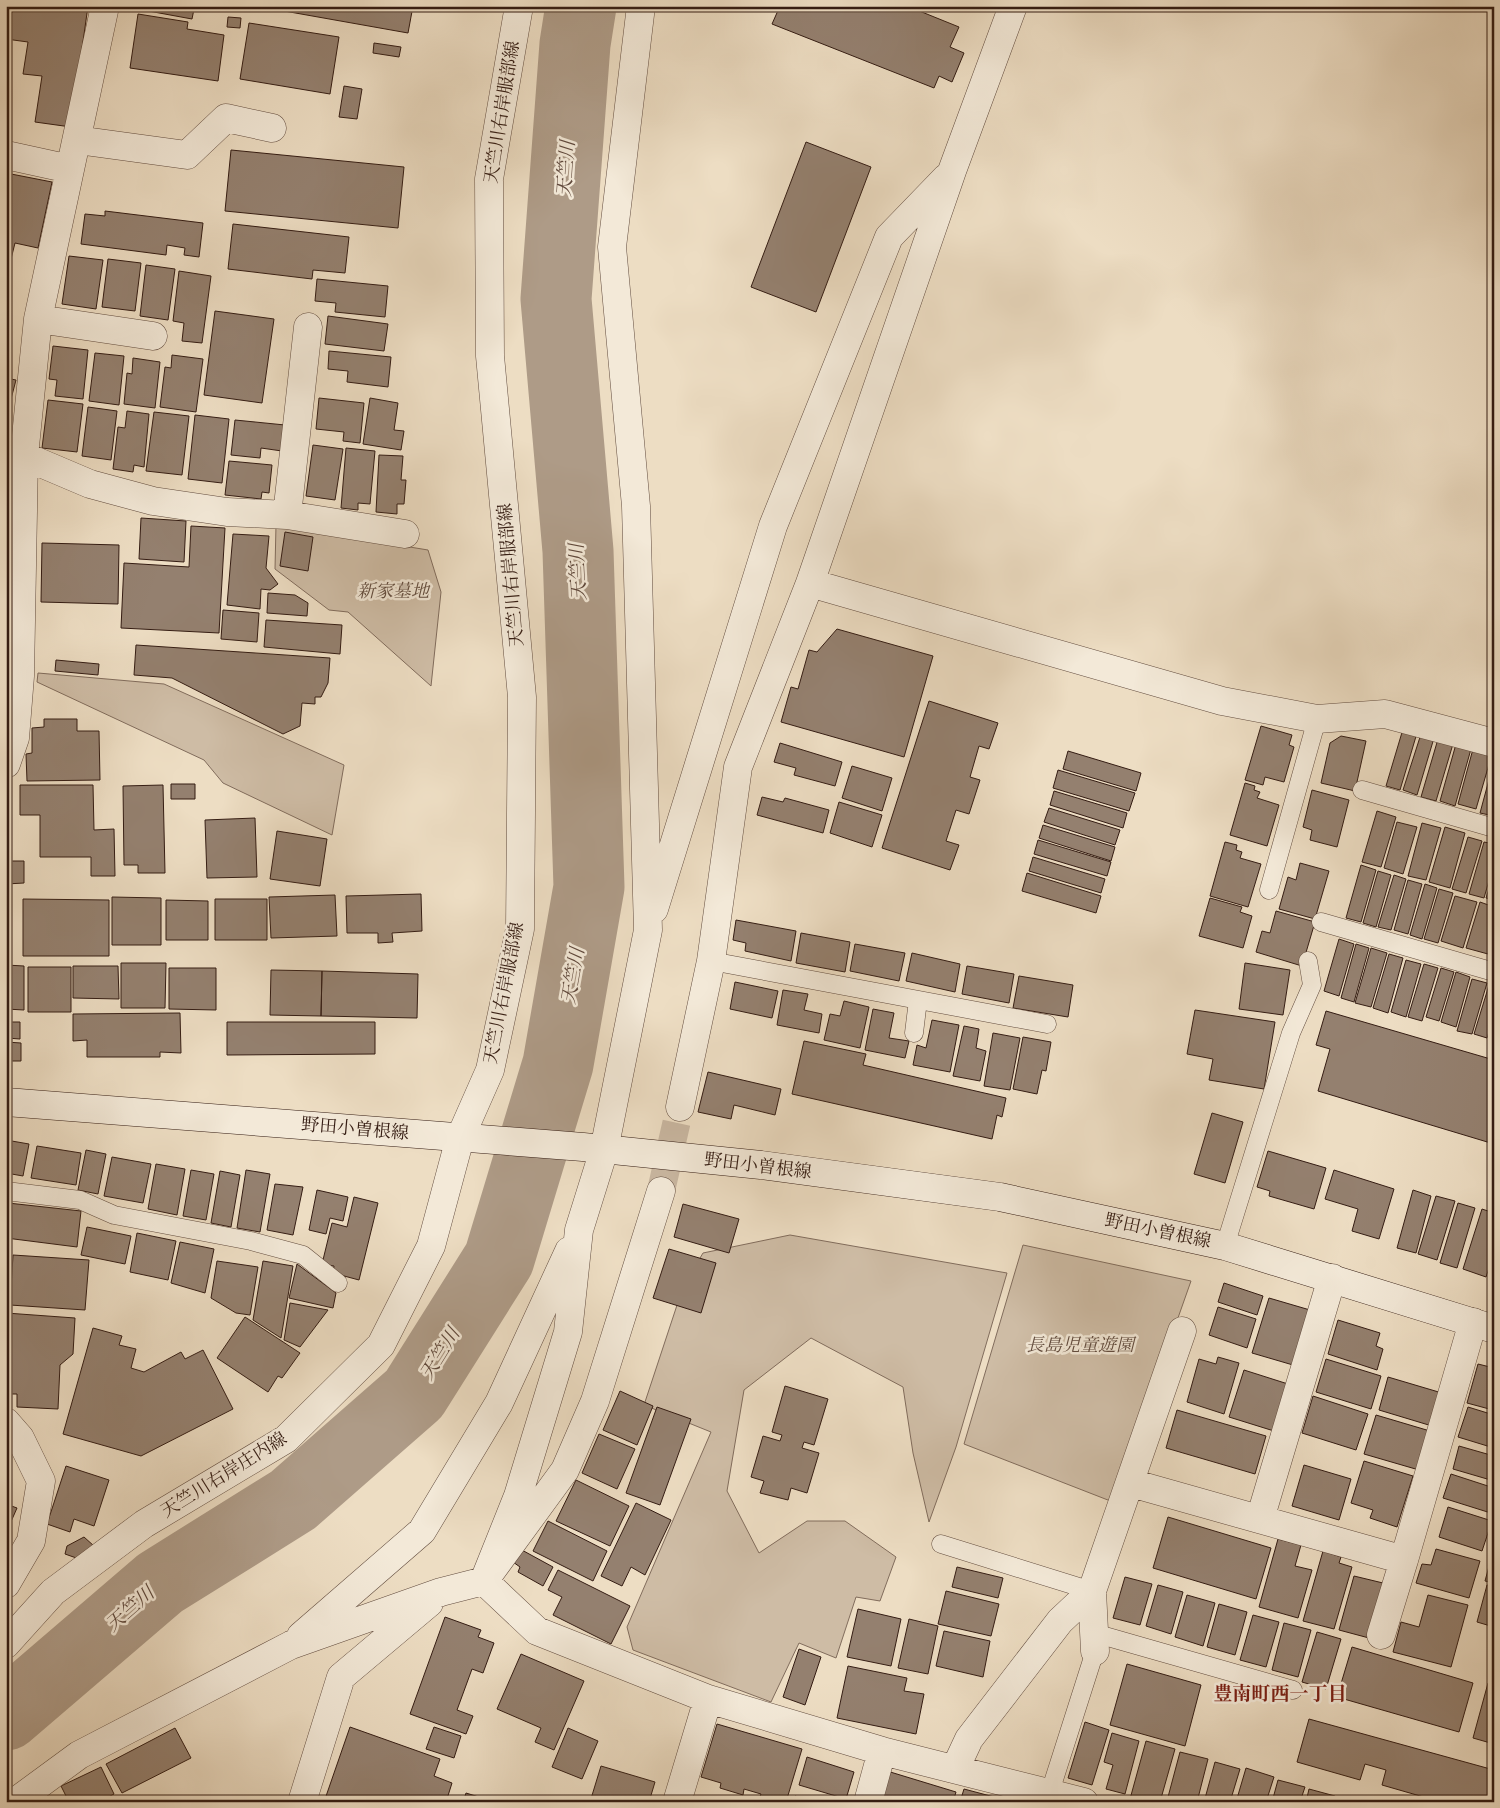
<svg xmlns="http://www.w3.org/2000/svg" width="1500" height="1808" viewBox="0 0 1500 1808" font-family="Cardo,'Noto Serif JP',serif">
	<rect width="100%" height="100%" fill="#edddc3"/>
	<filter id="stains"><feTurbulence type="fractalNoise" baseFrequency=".004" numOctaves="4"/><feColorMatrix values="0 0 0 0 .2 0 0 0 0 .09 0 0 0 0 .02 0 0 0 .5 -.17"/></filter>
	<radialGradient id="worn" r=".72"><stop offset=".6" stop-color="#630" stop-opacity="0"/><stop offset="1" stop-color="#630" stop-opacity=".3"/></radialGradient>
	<path fill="#cebca5" stroke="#816c5c" d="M276 525 428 550 441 592 431 686 348 612 329 610 275 569Z
		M38 673 164 684 344 765 332 835 223 783 204 760 37 682Z
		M790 1235 1007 1273 956 1447 929 1522 913 1453 903 1387 811 1338 744 1390 727 1491 759 1553 807 1521H845L896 1557 880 1601 856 1597 836 1658 799 1643 771 1702 633 1650 627 1627 711 1432 644 1405 683 1287 703 1253Z
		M1023 1245 1191 1281 1113 1502 964 1444Z"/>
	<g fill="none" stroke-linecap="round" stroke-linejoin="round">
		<path stroke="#ae9b87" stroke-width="71" d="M6 1715 160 1583 293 1500 414 1394 499 1259 558 1064 589 887 578 551 556 299 575 44 581 6"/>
	</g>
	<path fill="#94806f" stroke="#341c13" d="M6 6H88L71 127 35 122 42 76 23 74 28 42 6 39Z
		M144 6H177L194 9 192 19 143 10Z
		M274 6H413L408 33 273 9Z
		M780 6H907L959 27 950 47 964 53 952 82 939 76 934 88 772 24Z
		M138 14 188 22 187 29 224 35 218 81 130 68Z
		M228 17 241 18 240 28 227 27Z
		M249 23 339 37 330 94 240 79Z
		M374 43 401 47 399 57 373 53Z
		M344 86 362 89 357 119 339 117Z
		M806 142 871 167 816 312 751 287Z
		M231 150 404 167 398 228 225 211Z
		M6 173 52 182 38 248 15 243 11 259 6 258Z
		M105 211 203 223 199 257 184 255 185 248 167 245 166 255 81 244 85 214 105 216Z
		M233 224 349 237 345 273 313 270 312 279 228 269Z
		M69 256 103 260 96 309 62 304Z
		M108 259 141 263 135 311 102 307Z
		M146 265 175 269 168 320 140 316Z
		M179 271 211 276 202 343 182 341 184 323 173 321Z
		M317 279 388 286 385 317 335 312 336 303 315 301Z
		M215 311 274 319 262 403 204 395Z
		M328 316 388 324 384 351 325 344Z
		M53 346 88 350 83 399 55 396 57 380 49 379Z
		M329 351 391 357 388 387 347 382 348 371 328 369Z
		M95 353 124 356 119 405 89 401Z
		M172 355 203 359 196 412 160 407 165 367 171 368Z
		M133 358 160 362 155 408 124 404 127 373 132 374Z
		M6 378 16 380 6 418Z
		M319 398 364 403 360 443 343 441 344 432 316 429Z
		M370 398 398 403 394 430 404 431 401 450 363 444Z
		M48 400 83 404 77 452 42 448Z
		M88 407 117 411 111 460 82 456Z
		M127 411 149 414 144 467 134 465 133 472 113 469 118 427 125 428Z
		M154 412 189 416 182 475 146 471Z
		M195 415 229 419 222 483 188 479Z
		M235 420 285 425 282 451 261 448 260 458 231 455Z
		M313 445 343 449 335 500 306 496Z
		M346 448 375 451 370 504 358 503V510L341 508Z
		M379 455 403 456 401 480H406L404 504H397V514L376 512Z
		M229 461 272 465 269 493 262 492 261 499 225 495Z
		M141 518 186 521 184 562 139 559Z
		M191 526 225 528 219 633 121 628 124 563 189 567Z
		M285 532 313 537 308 571 280 566Z
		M233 534 269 536 266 568 278 584 270 590 261 589 260 609 227 605Z
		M42 543 119 545 118 604 41 602Z
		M268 593 295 595 308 603 307 616 267 613Z
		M223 610 259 613 257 642 221 639Z
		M266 620 342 625 340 654 264 647Z
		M837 629 933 656 904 757 781 722 791 687 798 689 809 650 817 652Z
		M136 645 330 658 328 683 321 697H315V704L302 703 300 726 283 734 172 678 134 675Z
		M56 660 99 664 98 675 55 671Z
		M929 701 998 723 989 749 979 746 970 777 980 780 969 814 956 810 946 841 959 845 950 870 882 848Z
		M44 719H77V731H99L100 780 27 781 26 754 32 753V728L44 727Z
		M1261 726 1292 735 1289 745 1294 747 1284 782 1265 777 1263 785 1245 780Z
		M1403 729 1417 733 1400 790 1386 786Z
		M1421 734 1434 738 1417 795 1403 790Z
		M1341 736 1366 741 1355 791 1321 783 1330 743Z
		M1438 739 1453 744 1436 801 1421 797Z
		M780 743 842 762 835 786 794 775 796 768 774 762Z
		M1456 744 1471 749 1455 806 1440 801Z
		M1473 749 1492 754 1476 809 1458 804Z
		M1068 751 1141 773 1136 791 1063 769Z
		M1494 761V816L1480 813Z
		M852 766 892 778 882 811 842 798Z
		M1058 770 1135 793 1129 811 1053 788Z
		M1245 783 1255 786 1254 790 1260 792 1257 798 1279 805 1267 846 1230 835Z
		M171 784H195V799H171Z
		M20 785H93L94 830 114 829 115 876H91V857H40V815H20Z
		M163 785 165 873H138V865H124L123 786Z
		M1312 790 1349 800 1337 847 1310 840 1312 830 1303 827Z
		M1054 791 1127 813 1123 828 1050 805Z
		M762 797 783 802 785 798 829 810 823 833 757 815Z
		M839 802 882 815 872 847 830 833Z
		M1049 808 1120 830 1115 845 1044 822Z
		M1377 811 1396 817 1381 867 1362 862Z
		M255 818 257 877 207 878 205 820Z
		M1397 822 1417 827 1403 874 1384 868Z
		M1422 823 1441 828 1426 880 1408 876Z
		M1043 825 1115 847 1111 861 1039 838Z
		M1445 827 1465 833 1450 888 1429 882Z
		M277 831 327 839 320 886 270 879Z
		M1468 837 1482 841 1466 893 1452 889Z
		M1038 840 1111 862 1107 876 1034 854Z
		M1225 842 1237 845 1236 850 1242 852 1240 858 1261 864 1248 907 1210 896Z
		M1484 842 1494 844V863L1484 898 1469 894Z
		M1033 857 1105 879 1101 893 1029 871Z
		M6 861H24V883L6 884Z
		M1300 863 1329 871 1315 919 1279 909 1288 877 1296 880Z
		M1361 865 1376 870 1361 922 1346 918Z
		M1378 871 1391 875 1376 927 1363 923Z
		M1027 873 1101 896 1096 913 1022 891Z
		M1494 873V900L1486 898Z
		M1394 875 1406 879 1391 930 1378 927Z
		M1408 880 1422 884 1408 934 1394 930Z
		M1425 884 1437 888 1422 939 1410 935Z
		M1439 889 1453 893 1438 943 1424 939Z
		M421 894 422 931 392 933 393 942 378 943V933H347L346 896Z
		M335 895 337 936 271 938 269 897Z
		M1455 896 1477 902 1463 948 1441 941Z
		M112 897 161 898V945H112Z
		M1210 898 1242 907 1240 912 1252 916 1243 948 1199 936Z
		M23 899 109 900V956H23Z
		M215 899H267V940H215Z
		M166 900 208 901V940H166Z
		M1480 902 1494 907V934L1488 954 1466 948Z
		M1276 911 1315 922 1302 966 1256 952 1262 931 1270 933Z
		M736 920 796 931 791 961 745 951 746 943 733 940Z
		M801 933 850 942 845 972 796 963Z
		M1339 939 1354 944 1339 996 1324 991Z
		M855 944 905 953 899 981 850 971Z
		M1356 944 1369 948 1354 1002 1341 998Z
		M1371 948 1387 953 1371 1007 1355 1003Z
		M912 953 960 964 955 992 906 981Z
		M1389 954 1403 958 1388 1013 1373 1008Z
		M1406 960 1421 964 1406 1017 1391 1012Z
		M121 963H166L165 1008H121Z
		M1245 963 1290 970 1283 1015 1239 1009Z
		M1424 964 1438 968 1422 1021 1408 1017Z
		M6 965 24 966V1010L6 1009Z
		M73 966H118L119 999 73 998Z
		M967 966 1014 974 1009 1003 962 994Z
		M28 967H71V1012H28Z
		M169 968H216V1010L169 1009Z
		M1441 968 1454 972 1439 1021 1426 1017Z
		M271 970 322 971 321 1016 270 1015Z
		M322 971 418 974 417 1018 321 1016Z
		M1456 972 1470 977 1456 1027 1441 1022Z
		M1019 976 1073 985 1068 1017 1013 1008Z
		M1472 979 1487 983 1472 1034 1457 1031Z
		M735 982 778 991 772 1018 730 1009Z
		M1489 985 1494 987V1016L1487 1038 1474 1034Z
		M783 990 808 994 804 1010 822 1014 819 1033 777 1025Z
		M844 1001 869 1007 860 1048 824 1040 830 1014 840 1016Z
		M873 1009 894 1013 889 1038 909 1041 905 1058 865 1050Z
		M1195 1010 1275 1022 1264 1089 1209 1080 1213 1059 1187 1054Z
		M1326 1011 1494 1060V1144L1318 1091 1330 1049 1316 1045Z
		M180 1013 181 1053 160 1052V1057H87V1040L73 1041V1014Z
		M932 1020 959 1025 950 1072 913 1065 917 1045 926 1048Z
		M7 1022H20V1039L7 1038Z
		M227 1022H375V1054L227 1055Z
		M964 1026 979 1029 976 1048 986 1051 980 1081 953 1076Z
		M993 1033 1020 1038 1010 1090 984 1086Z
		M1023 1037 1051 1042 1046 1071 1042 1070 1037 1094 1013 1089Z
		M804 1041 866 1054 863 1065 1006 1098 1002 1117 997 1115 992 1139 792 1094Z
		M6 1042 21 1043V1061H6Z
		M708 1072 781 1089 775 1115 734 1105 731 1119 698 1112Z
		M1212 1113 1243 1122 1225 1183 1194 1174Z
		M6 1140 29 1144 23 1176 6 1173Z
		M37 1146 81 1153 76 1185 31 1178Z
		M86 1150 106 1154 98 1194 78 1190Z
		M1268 1151 1326 1168 1314 1209 1269 1196 1270 1191 1257 1187Z
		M112 1157 151 1164 143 1203 104 1196Z
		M156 1164 185 1169 177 1215 148 1209Z
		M191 1170 214 1174 206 1220 183 1216Z
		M246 1170 270 1174 260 1232 237 1228Z
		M1334 1170 1394 1189 1379 1239 1352 1231 1358 1209 1325 1199Z
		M220 1171 240 1175 231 1227 211 1223Z
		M275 1184 303 1187 293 1235 267 1230Z
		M317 1190 348 1197 343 1221 330 1218 326 1234 309 1230Z
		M1413 1190 1431 1196 1416 1253 1397 1248Z
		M1436 1196 1455 1201 1437 1260 1418 1254Z
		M354 1197 378 1203 359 1280 333 1273 334 1266 322 1264 332 1223 347 1227Z
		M8 1203 81 1211 77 1247 6 1238Z
		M1458 1203 1475 1208 1457 1268 1440 1263Z
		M683 1204 739 1219 729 1253 674 1237Z
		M1482 1209 1494 1213V1253L1486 1277 1463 1269Z
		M87 1227 131 1236 125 1264 81 1255Z
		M137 1233 176 1241 168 1280 130 1272Z
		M180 1242 214 1249 205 1293 171 1283Z
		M669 1249 716 1263 701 1313 653 1298Z
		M13 1255 89 1260 85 1310 10 1305Z
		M217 1261 258 1267 250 1315 236 1313 211 1298Z
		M263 1261 293 1266 281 1338 253 1320Z
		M297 1264 336 1293 333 1308 289 1298Z
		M1224 1283 1263 1296 1257 1315 1218 1302Z
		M1269 1298 1310 1310 1293 1365 1252 1353Z
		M290 1303 328 1310 300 1347 284 1340Z
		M1218 1307 1256 1319 1247 1348 1209 1335Z
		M6 1313 75 1318 73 1354 60 1365 58 1409 17 1407V1394H8Z
		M245 1317 300 1353 282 1378 278 1376 268 1392 217 1358Z
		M1338 1320 1380 1333 1376 1346 1383 1349 1377 1370 1328 1354Z
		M93 1328 122 1336 119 1345 136 1349 131 1368 144 1372 181 1352 185 1359 203 1350 233 1409 141 1456 63 1434Z
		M1218 1357 1239 1363 1224 1414 1187 1402 1199 1359 1216 1364Z
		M1326 1359 1381 1376 1371 1409 1316 1392Z
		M1478 1364 1494 1368 1493 1410 1467 1403Z
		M1244 1370 1288 1384 1274 1431 1229 1417Z
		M1388 1377 1442 1393 1432 1426 1379 1410Z
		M785 1386 828 1399 814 1445 804 1442 802 1448 819 1453 807 1493 791 1488 788 1500 760 1493 764 1481 751 1477 763 1436 780 1441 782 1435 772 1432Z
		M620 1391 653 1406 637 1445 603 1430Z
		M1313 1396 1368 1414 1356 1450 1302 1433Z
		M657 1407 691 1419 660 1505 626 1493Z
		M1468 1407 1494 1415V1448L1458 1437Z
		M1177 1410 1266 1436 1255 1474 1166 1448Z
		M1376 1415 1430 1431 1419 1470 1364 1454Z
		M599 1434 635 1449 617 1489 582 1473Z
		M1459 1446 1494 1456V1481L1453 1469Z
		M1364 1461 1413 1476 1397 1527 1370 1518 1373 1510 1351 1503Z
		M1304 1465 1351 1479 1339 1520 1292 1506Z
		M66 1466 109 1480 94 1526 74 1519 70 1532 47 1524Z
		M1451 1474 1494 1488V1514L1443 1498Z
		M576 1480 629 1506 610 1546 556 1521Z
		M636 1503 671 1520 645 1575 631 1567 622 1586 601 1576Z
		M6 1504 17 1508 6 1533Z
		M1448 1507 1492 1521 1482 1551 1439 1537Z
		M1168 1517 1271 1548 1256 1599 1153 1568Z
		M548 1521 607 1551 593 1581 533 1551Z
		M84 1537 94 1546 82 1560 65 1554 67 1546Z
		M1278 1539 1301 1545 1295 1566 1312 1570 1298 1618 1259 1607Z
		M1494 1548V1583L1485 1581Z
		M520 1549 553 1567 543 1586 518 1572 520 1567 513 1562Z
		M1436 1549 1480 1561 1469 1598 1416 1583 1422 1564 1431 1565Z
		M1323 1551 1341 1557 1339 1563 1352 1567 1334 1629 1303 1621Z
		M957 1567 1003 1578 998 1598 952 1587Z
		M558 1570 630 1606 611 1644 553 1615 562 1597 548 1590Z
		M1354 1576 1383 1583 1369 1638 1339 1630Z
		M1125 1577 1152 1584 1140 1625 1113 1618Z
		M1158 1585 1183 1592 1171 1634 1146 1626Z
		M1487 1585 1494 1586V1627L1477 1622Z
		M946 1591 999 1604 991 1636 938 1624Z
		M1187 1595 1215 1603 1203 1646 1175 1637Z
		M1428 1595 1468 1605 1451 1667 1393 1652 1401 1622 1419 1627Z
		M1219 1604 1247 1612 1235 1655 1207 1647Z
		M858 1609 901 1619 891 1666 847 1657Z
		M1253 1615 1279 1622 1266 1667 1240 1660Z
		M445 1617 481 1630 478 1637 494 1643 483 1673 472 1669 457 1710 473 1716 466 1734 410 1714Z
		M909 1619 938 1626 928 1674 898 1668Z
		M1284 1623 1311 1630 1298 1677 1272 1670Z
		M944 1631 990 1641 983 1677 936 1666Z
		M1317 1632 1341 1639 1326 1689 1302 1682Z
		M1352 1647 1473 1683 1459 1732 1337 1697Z
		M799 1649 821 1657 805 1705 783 1697Z
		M521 1654 584 1681 554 1750 535 1742 541 1728 497 1709Z
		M1127 1664 1201 1685 1185 1746 1110 1725Z
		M848 1666 907 1678 904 1691 924 1694 916 1734 837 1718Z
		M1488 1683 1494 1685V1744L1473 1738Z
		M1309 1719 1494 1770V1802H1441L1382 1785 1386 1770 1365 1764 1360 1780 1297 1762Z
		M1085 1722 1109 1730 1092 1785 1068 1778Z
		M717 1724 802 1749 786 1802H758L761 1794 744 1789 743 1795 720 1788 721 1783 701 1777Z
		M350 1727 440 1759 434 1776 452 1783 446 1802H324Z
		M434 1727 461 1736 454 1758 426 1749Z
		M175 1728 191 1758 122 1793 106 1764Z
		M568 1728 598 1741 582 1779 552 1767Z
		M1112 1733 1139 1741 1125 1794 1106 1789 1113 1765 1104 1762Z
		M1146 1741 1175 1749 1160 1802H1141L1130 1799Z
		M1180 1752 1208 1759 1197 1802H1178V1800L1168 1797Z
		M807 1757 854 1772 846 1799 799 1785Z
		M1215 1762 1240 1769 1230 1802H1204Z
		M601 1766 655 1782 649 1802H590Z
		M101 1767 114 1794 99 1802H69L61 1786Z
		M1246 1768 1274 1777 1266 1802H1236Z
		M887 1771 956 1792 953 1802H878Z
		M1278 1780 1305 1787 1300 1802H1272Z
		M964 1789 1013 1802H960Z
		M1309 1789 1335 1796 1334 1802H1306Z
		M466 1793 495 1802H463Z
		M795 1796 816 1802H793Z"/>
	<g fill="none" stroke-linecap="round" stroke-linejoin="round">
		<path stroke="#c8b6a0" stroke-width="28" stroke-dasharray="28 14" stroke-linecap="butt" d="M661 1191 680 1107"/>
		<defs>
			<path id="lane" d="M1362 790 1494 828
				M1269 890 1317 719
				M1321 922 1494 972
				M711 961 1047 1024
				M914 1033 918 1000
				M6 1191 80 1200 114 1215 251 1241 303 1255 338 1283
				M1225 1246 1291 1033 1312 985 1308 961
				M941 1544 1092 1591
				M1094 1633 1293 1690
				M1050 1792 1095 1651"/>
			<path id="street" d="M77 140 187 155 226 118 272 128
				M6 155 70 169
				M38 319 153 336
				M24 456 90 484 153 501 227 512 287 515 405 534
				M287 515 308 327
				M810 583 1222 701 1317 719 1385 714 1494 743
				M6 764 15 738 20 676 24 456 38 319 105 6
				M654 909 773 526 889 237 946 178
				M680 1107 711 961 738 767 810 583 952 171 1013 6
				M661 1191 595 1401 565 1470 484 1581 537 1631 708 1699 677 1802
				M6 1422 20 1438 41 1481 31 1541 6 1584
				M1131 1483 1404 1560 1473 1322
				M1260 1519 1332 1278
				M1092 1591 1182 1331
				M1381 1635 1404 1560
				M301 1636 422 1531 499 1403 569 1251
				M6 1644 53 1592 144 1524 286 1439 381 1345 431 1246 460 1138 490 1070 520 929 522 697 490 356 489 179 519 6
				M708 1699 882 1751 1084 1802
				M955 1769 969 1739 1060 1621 1092 1591 1095 1651
				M15 1802 79 1755 291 1645 441 1592 484 1581 518 1496 568 1332 579 1230 604 1150 648 930 636 506 612 247 641 6
				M302 1802 341 1677 429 1603
				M868 1802 882 1751"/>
			<path id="secondary" d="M6 1102 583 1147 761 1165 1000 1197 1225 1246 1494 1329"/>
		</defs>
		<use href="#lane" stroke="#624c3f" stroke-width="19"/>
		<use href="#street" stroke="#624c3f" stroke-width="29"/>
		<use href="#secondary" stroke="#341c13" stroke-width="29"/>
		<use href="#lane" stroke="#f3e9d8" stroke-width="18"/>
		<use href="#street" stroke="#f3e9d8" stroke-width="28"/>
		<use href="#secondary" stroke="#f3e9d8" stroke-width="28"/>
	</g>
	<g text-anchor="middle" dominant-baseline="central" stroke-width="5" stroke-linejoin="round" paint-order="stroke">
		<g font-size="18" fill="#341c13" stroke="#f3e9d8">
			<text transform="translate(502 112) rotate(-81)">天竺川右岸服部線</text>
			<text transform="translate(511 575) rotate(-95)">天竺川右岸服部線</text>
			<text transform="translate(504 993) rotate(-79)">天竺川右岸服部線</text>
			<text transform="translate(355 1129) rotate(5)">野田小曽根線</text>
			<text transform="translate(758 1166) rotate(7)">野田小曽根線</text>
			<text transform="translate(1158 1231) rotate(12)">野田小曽根線</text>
			<text transform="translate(224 1475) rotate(-32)">天竺川右岸庄内線</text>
		</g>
		<g font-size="18" font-style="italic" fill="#624c3f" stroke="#f3e9d8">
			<text x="393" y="591">新家墓地</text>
			<text x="1080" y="1345">長島児童遊園</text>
		</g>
		<g font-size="19" font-style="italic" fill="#5f483c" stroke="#f3e9d8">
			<text transform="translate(566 169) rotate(-86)">天竺川</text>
			<text transform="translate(578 572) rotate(-93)">天竺川</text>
			<text transform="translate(573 976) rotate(-80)">天竺川</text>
			<text transform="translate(440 1354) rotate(-58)">天竺川</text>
			<text transform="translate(130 1609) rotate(-41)">天竺川</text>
		</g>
		<g font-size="19" font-weight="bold" fill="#7a1f14" stroke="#f3e9d8">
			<text x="1280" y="1694">豊南町西一丁目</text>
		</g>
	</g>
	<rect width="1500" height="1808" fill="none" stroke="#edddc3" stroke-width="25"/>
	<rect x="8" y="8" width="1485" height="1793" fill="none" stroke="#341c13" stroke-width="2.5"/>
	<rect x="12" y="12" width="1475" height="1783" fill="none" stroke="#341c13"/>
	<rect width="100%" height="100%" filter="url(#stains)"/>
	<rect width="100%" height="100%" fill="url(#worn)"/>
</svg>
